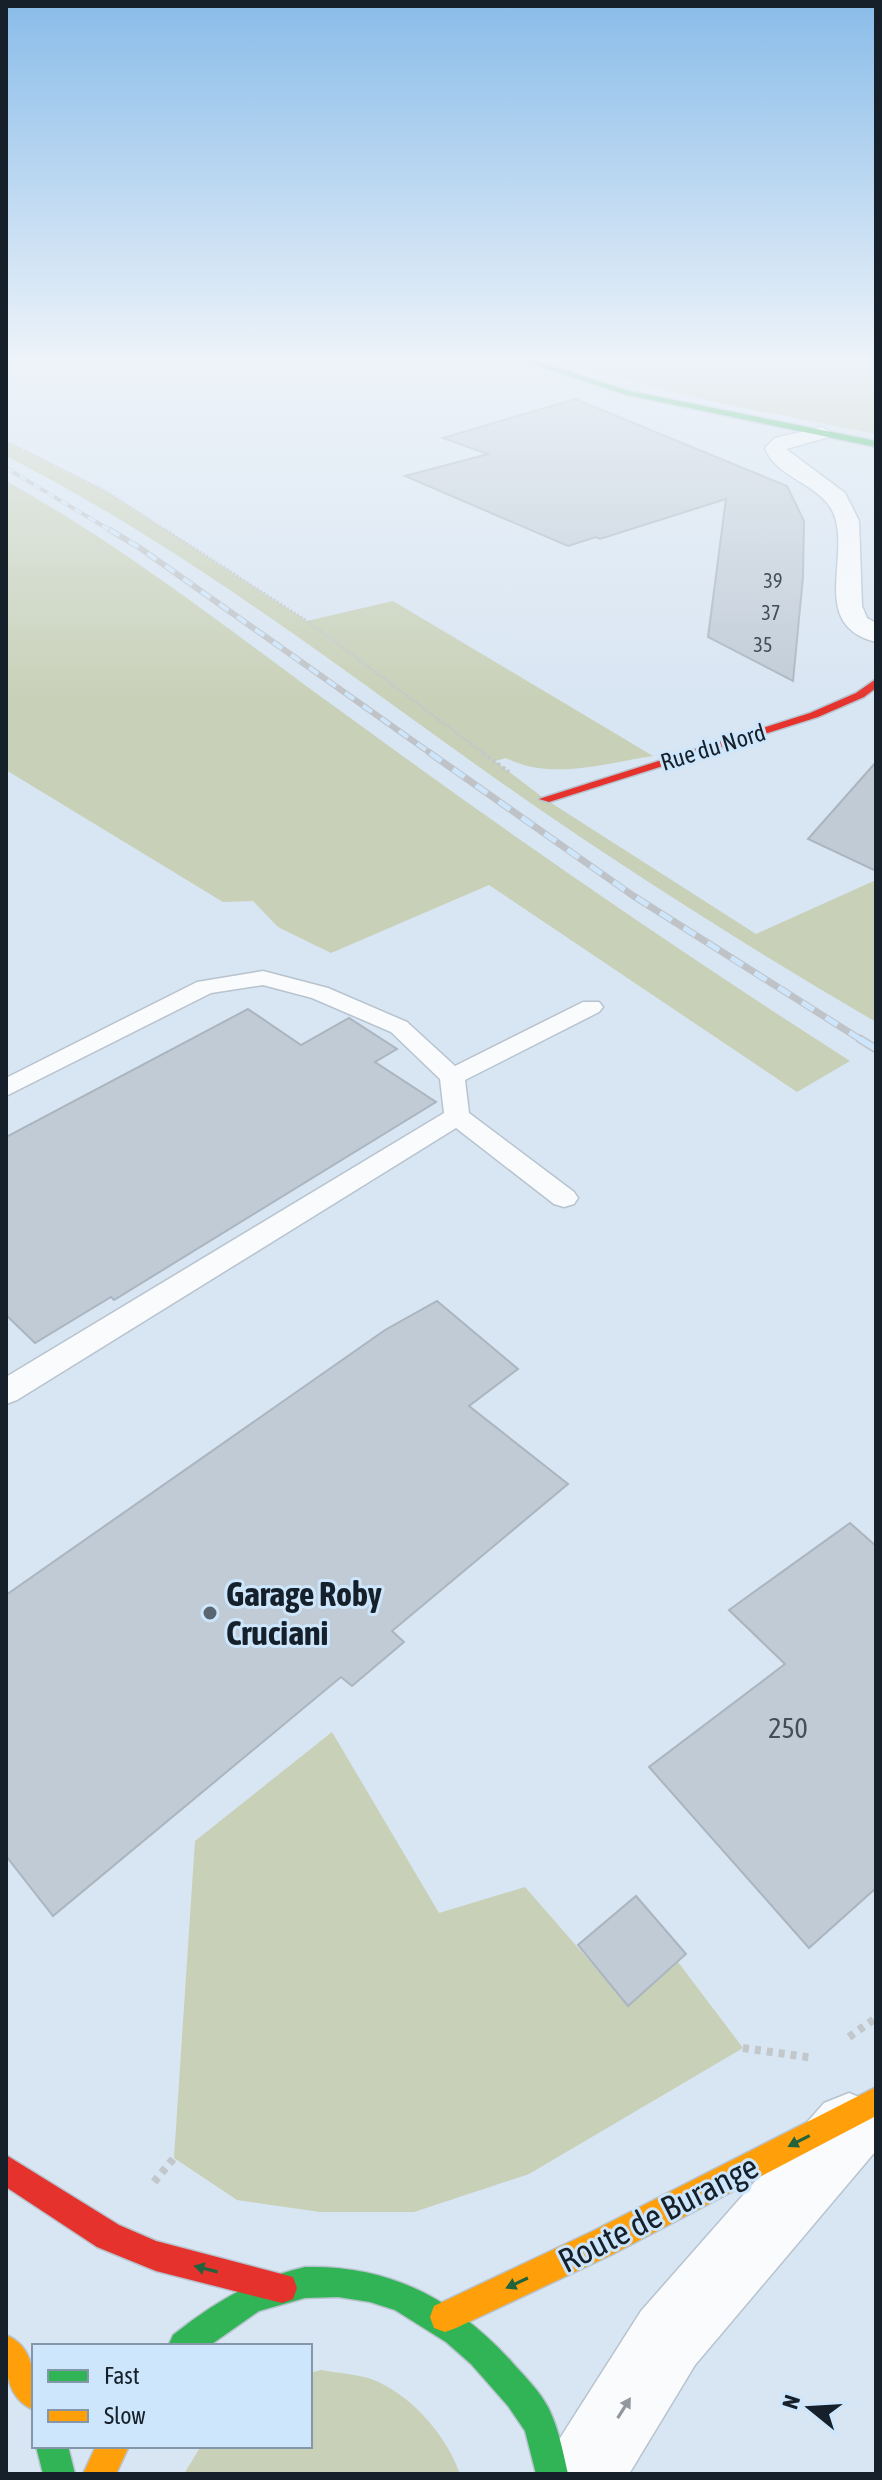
<svg xmlns="http://www.w3.org/2000/svg" width="882" height="2480" viewBox="0 0 882 2480" font-family="'Asap Condensed',sans-serif">
	<rect width="100%" height="100%" fill="#d8e5f2"/>
	<path fill="#c8d0b7" d="M557 357H876V434C769 412 660 396 557 357Z
		M6 441 106 491 307 621 393 601 653 756C605 763 552 781 506 758L495 761 545 799 756 934 876 880V1022C758 953 642 880 529 802 358 683 193 551 6 456Z
		M6 481C131 550 244 642 360 725 520 842 683 954 850 1061L797 1092 489 885 331 953 278 927 253 901 223 902 6 770Z
		M332 1732 439 1913 525 1887 628 2005 678 1962 743 2048 529 2174 414 2212H320L237 2200 174 2158 195 1841Z
		M321 2370C337 2373 356 2374 371 2379 411 2394 446 2435 460 2474H184L201 2446H310V2373Z"/>
	<path fill="#c0cbd6" stroke="#aab5bf" stroke-width="2" d="M575 399 787 486 804 521 803 577 793 681 708 637 726 499 600 539 596 537 568 546 405 476 488 454 443 438Z
		M876 762V871L808 839Z
		M248 1009 301 1045 349 1018 397 1049 375 1062 436 1102 114 1300 111 1297 35 1343 6 1315V1137Z
		M437 1301 518 1369 469 1406 568 1484 392 1631 404 1642 352 1686 341 1677 53 1916 6 1856V1595L385 1330Z
		M850 1523 876 1546V1888L809 1948 649 1767 785 1664 729 1610Z
		M636 1896 686 1954 628 2006 578 1945Z"/>
	<g fill="none" stroke-linecap="round" stroke-linejoin="round">
		<defs>
			<path id="lane" d="M263 971 328 988 407 1022 455 1066 583 1002H599L603 1007 599 1012 465 1080 469 1113 574 1192 578 1198 574 1204 564 1207 554 1204 456 1128 17 1400 6 1404V1377L444 1113 440 1079 391 1032 312 998 263 985 211 993 6 1096V1078L197 982Z"/>
			<path id="street" d="M822 427 832 433 829 437 786 449 845 493 859 521 862 606 867 618 876 623V642C812 626 847 565 836 521 828 484 777 481 765 448L775 438Z
				M849 2093 874 2103V2153L695 2365 629 2474H543L555 2446 641 2311 824 2103Z"/>
			<path id="fast" d="M511 357H523L629 391 876 441V447L627 395Z
				M305 2267C390 2265 454 2299 511 2361 524 2376 540 2391 549 2409 559 2430 563 2452 568 2474H536L525 2431 508 2406 471 2364 446 2342 395 2310 370 2302 338 2297 305 2298 259 2311 209 2346H168L173 2335C215 2302 253 2279 305 2267Z
				M36 2446H68L75 2474H43Z"/>
			<path id="slow" d="M876 2087V2116L613 2254 456 2328 445 2332 434 2328 430 2317 434 2306 591 2232Z
				M6 2335C37 2348 34 2381 34 2410 3 2397 6 2364 6 2335Z
				M96 2446H129L116 2474H83Z"/>
			<path id="jam" d="M876 679V688L864 697 818 717 549 802 539 799 810 713 856 693Z
				M6 2155 119 2225 156 2241 293 2277 297 2288 293 2299 282 2303 156 2271 97 2247 6 2187Z"/>
		</defs>
		<use href="#lane" stroke="#b7c3ce" stroke-width="3"/>
		<use href="#street" stroke="#b7c3ce" stroke-width="3"/>
		<use href="#fast" stroke="#b7c3ce" stroke-width="3"/>
		<use href="#slow" stroke="#b7c3ce" stroke-width="3"/>
		<use href="#jam" stroke="#b7c3ce" stroke-width="3"/>
		<path stroke="#c2c7cb" stroke-width="2" stroke-dasharray="2 2" stroke-linecap="butt" d="M6 441 106 491 169 532"/>
		<path stroke="#c2c7cb" stroke-width="3" stroke-dasharray="2 2" stroke-linecap="butt" d="M166 530 307 621 486 755"/>
		<path stroke="#c2c7cb" stroke-width="4" stroke-dasharray="3 3" stroke-linecap="butt" d="M483 753 509 772"/>
		<path stroke="#c2c7cb" stroke-width="8" stroke-dasharray="6 6" stroke-linecap="butt" d="M849 2037 876 2018
			M743 2048 814 2058
			M154 2182 174 2158"/>
		<use href="#lane" fill="#f9fbfd" fill-rule="evenodd"/>
		<use href="#street" fill="#f9fbfd" fill-rule="evenodd"/>
		<use href="#fast" fill="#30b455" fill-rule="evenodd"/>
		<use href="#slow" fill="#ff9f0a" fill-rule="evenodd"/>
		<use href="#jam" fill="#e5322d" fill-rule="evenodd"/>
		<defs>
			<path id="rail-far3" d="M6 468 113 532"/>
			<path id="rail-far2" d="M110 530 140 548 433 755"/>
			<path id="rail-far1" d="M430 753 632 895 863 1041"/>
			<path id="rail" d="M860 1039 876 1049"/>
		</defs>
		<use href="#rail-far3" stroke="#bfc3c7" stroke-width="4"/>
		<use href="#rail-far2" stroke="#bfc3c7" stroke-width="6"/>
		<use href="#rail-far1" stroke="#bfc3c7" stroke-width="7"/>
		<use href="#rail" stroke="#bfc3c7" stroke-width="9"/>
		<use href="#rail-far3" stroke="#cde6fc" stroke-width="3" stroke-dasharray="8" stroke-linecap="butt"/>
		<use href="#rail-far2" stroke="#cde6fc" stroke-width="4" stroke-dasharray="11" stroke-linecap="butt"/>
		<use href="#rail-far1" stroke="#cde6fc" stroke-width="5" stroke-dasharray="14" stroke-linecap="butt"/>
		<use href="#rail" stroke="#cde6fc" stroke-width="6" stroke-dasharray="18" stroke-linecap="butt"/>
	</g>
	<defs><path id="oneway-solid" d="M-6-.8H1V-3.2L6.5 0L1 3.2V.8H-6Z" transform="scale(2)"/></defs>
	<g fill="#21633d">
		<use href="#oneway-solid" transform="translate(799 2141) rotate(153)"/>
		<use href="#oneway-solid" transform="translate(206 2269) rotate(-166)"/>
		<use href="#oneway-solid" transform="translate(517 2283) rotate(155)"/>
	</g>
	<use fill="#92989e" href="#oneway-solid" transform="translate(624 2408) rotate(-58)"/>
	<linearGradient id="sky" x2="0" y2="1"><stop stop-color="#89bce9"/><stop offset="0.51" stop-color="#edf3f9"/><stop offset="1" stop-color="#edf3f9" stop-opacity="0"/></linearGradient>
	<rect width="882" height="704" fill="url(#sky)"/>
	<circle fill="#596570" stroke="#cde6fc" stroke-width="3" cx="210" cy="1613" r="8"/>
	<g text-anchor="middle" dominant-baseline="central" stroke-width="6" stroke-linejoin="round" paint-order="stroke">
		<g font-size="20" fill="#424e58">
			<text x="773" y="580">39</text>
			<text x="771" y="612">37</text>
			<text x="763" y="644">35</text>
		</g>
		<g font-size="24" fill="#15202a" stroke="#cde6fc">
			<text transform="translate(713 747) rotate(-17)">Rue du Nord</text>
		</g>
		<g font-size="28" fill="#424e58">
			<text x="788" y="1728">250</text>
		</g>
		<g font-size="34" font-weight="bold" fill="#15202a" stroke="#cde6fc" text-anchor="start">
			<text x="226" y="1593">Garage Roby<tspan x="226" dy="39">Cruciani</tspan></text>
		</g>
		<g font-size="34" fill="#15202a" stroke="#cde6fc">
			<text transform="translate(658 2213) rotate(-27)">Route de Burange</text>
		</g>
	</g>
	<rect width="882" height="2480" fill="none" stroke="#15202a" stroke-width="16"/>
	<rect x="32" y="2344" width="280" height="104" fill="#cde6fc" stroke="#8397a8" stroke-width="2"/>
	<rect x="48" y="2370" width="40" height="12" fill="#30b455" stroke="#8397a8" stroke-width="2"/>
	<text x="104" y="2384" font-size="24" fill="#15202a">Fast</text>
	<rect x="48" y="2410" width="40" height="12" fill="#ff9f0a" stroke="#8397a8" stroke-width="2"/>
	<text x="104" y="2424" font-size="24" fill="#15202a">Slow</text>
	<g transform="translate(810 2408) rotate(288)" stroke="#cde6fc" stroke-width="6" paint-order="stroke">
	<path d="M0-6L14 30L0 20L-14 30Z" fill="#15202a"/>
	<text y="-12" font-size="22" font-weight="bold" text-anchor="middle" fill="#15202a">N</text>
	</g>
</svg>
